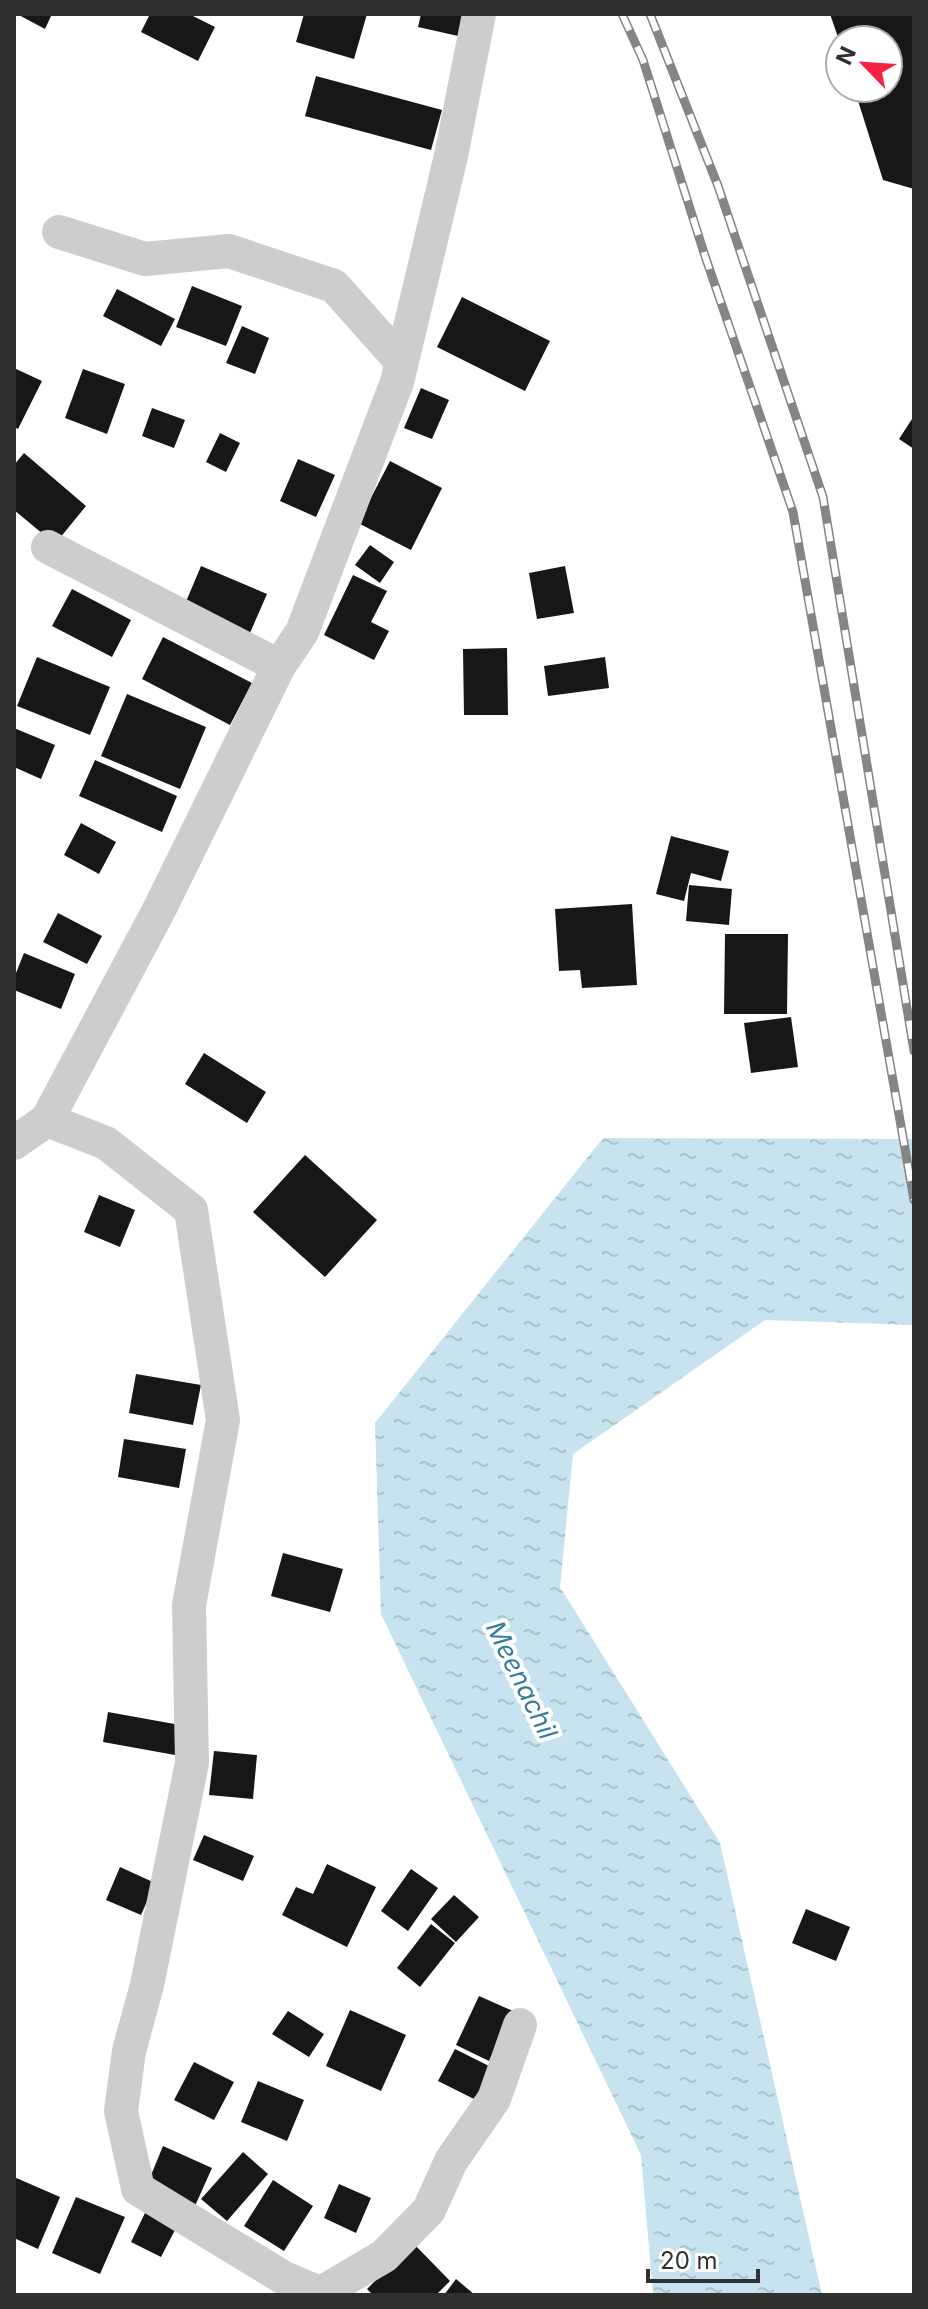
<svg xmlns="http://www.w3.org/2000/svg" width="928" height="2309" viewBox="0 0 928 2309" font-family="Inter,sans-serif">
	<defs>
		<pattern id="water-ripples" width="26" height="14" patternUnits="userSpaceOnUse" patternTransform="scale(2)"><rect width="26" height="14" fill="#c7e3f0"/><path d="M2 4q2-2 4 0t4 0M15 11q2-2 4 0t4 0" fill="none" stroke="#abc3ce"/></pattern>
	</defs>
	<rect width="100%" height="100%" fill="#fff"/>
	<path fill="url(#water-ripples)" d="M603 1138 914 1139V1325L765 1320 573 1454 560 1587 720 1843 822 2295H653L641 2155 381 1614 375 1423Z"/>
	<path fill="#171717" d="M17 14H52L45 29Z
		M150 14H189L215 27 198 61 141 32Z
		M304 14H367L354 59 296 42Z
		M421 14H464L458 36 418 27Z
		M830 14H914V189L883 180 854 88H888V40H839Z
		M316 76 442 110 431 150 305 116Z
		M192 286 242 306 226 346 176 327Z
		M117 289 175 319 161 346 103 316Z
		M462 297 550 341 525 391 437 347Z
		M242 326 269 338 255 374 226 363Z
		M14 368 42 381 18 429 14 427Z
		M83 369 125 384 107 434 65 418Z
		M421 388 449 400 432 439 404 428Z
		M152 408 185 420 174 448 142 436Z
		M914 416V449L899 439Z
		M220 433 240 443 226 472 206 462Z
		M24 453 86 506 55 544 14 510V465Z
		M298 459 335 475 316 517 280 501Z
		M390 461 442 488 411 550 358 523Z
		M370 545 394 562 380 583 355 565Z
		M201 566 267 594 250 633 185 604Z
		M565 566 574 613 537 619 529 573Z
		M353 575 387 591 371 622 389 631 374 660 324 635Z
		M72 589 131 620 112 657 52 626Z
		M163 637 252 683 230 725 142 679Z
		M507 648 508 715H464L463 649Z
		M37 657 110 687 90 735 17 706Z
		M605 657 609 688 548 696 544 666Z
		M127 694 206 727 180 789 101 756Z
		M14 728 55 745 41 779 14 767Z
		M95 760 177 796 162 832 79 796Z
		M81 823 116 842 99 874 64 855Z
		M671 836 729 851 721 881 691 873 684 901 656 894Z
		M689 885 732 889 729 925 686 921Z
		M632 904 637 985 582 988 580 970 559 971 555 909Z
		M58 913 102 936 87 964 43 942Z
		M725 934H788L787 1014H724Z
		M24 953 75 974 61 1009 14 990V978Z
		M791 1017 798 1067 751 1073 744 1023Z
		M204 1053 266 1092 247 1123 185 1084Z
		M305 1155 377 1220 325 1277 253 1212Z
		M99 1195 135 1210 120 1247 84 1232Z
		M136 1374 201 1385 193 1425 129 1413Z
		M124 1439 186 1449 179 1488 118 1477Z
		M283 1553 343 1569 330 1612 271 1596Z
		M108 1712 180 1725 175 1755 103 1742Z
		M214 1751 257 1755 253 1799 209 1795Z
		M204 1835 254 1856 243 1881 193 1860Z
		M327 1864 376 1887 347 1947 282 1915 296 1887 313 1894Z
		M120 1867 155 1883 141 1915 106 1900Z
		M411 1869 438 1888 408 1931 381 1911Z
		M454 1895 479 1917 456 1942 431 1919Z
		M806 1909 850 1927 836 1961 792 1943Z
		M431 1924 455 1943 420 1987 397 1968Z
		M479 1996 513 2011 489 2061 456 2045Z
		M350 2010 406 2035 381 2091 326 2066Z
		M288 2011 324 2034 309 2057 272 2034Z
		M455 2049 493 2068 476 2100 438 2081Z
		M194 2062 234 2082 214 2120 174 2100Z
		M258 2081 304 2100 287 2141 241 2122Z
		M163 2146 212 2168 195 2206 147 2185Z
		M243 2152 268 2174 227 2221 201 2199Z
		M14 2177 60 2197 38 2249 14 2238Z
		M273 2180 313 2206 284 2251 244 2226Z
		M339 2184 371 2198 356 2233 324 2218Z
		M76 2197 125 2217 100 2274 52 2253Z
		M145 2213 176 2228 161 2257 131 2242Z
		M413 2243 450 2281 436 2295H373L367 2289Z
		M456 2279 475 2295H444Z"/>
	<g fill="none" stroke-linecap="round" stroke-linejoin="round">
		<path stroke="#cdcdcd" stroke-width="34" d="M59 232 145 259 229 251 334 286 400 360
			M48 547 279 666
			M47 1120 106 1143 191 1210 223 1420 189 1605 192 1763 147 1985 129 2051 121 2111 138 2189 284 2278 324 2295
			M14 1143 47 1120 159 910 279 666 302 632 397 382 451 156 479 14
			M318 2295 384 2256 429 2210 451 2161 494 2099 520 2025"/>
		<defs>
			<path id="rail" d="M622 14 643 60 705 256 793 512 914 1200
				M650 14 718 186 823 497 914 1051"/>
		</defs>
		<use href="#rail" stroke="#858585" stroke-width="9"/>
		<use href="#rail" stroke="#fff" stroke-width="6" stroke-dasharray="18" stroke-linecap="butt"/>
	</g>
	<g text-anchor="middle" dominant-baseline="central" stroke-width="8" stroke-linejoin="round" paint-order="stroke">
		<g font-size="26" font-style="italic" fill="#357b9b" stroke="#fff">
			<text transform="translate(522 1680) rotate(64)">Meenachil</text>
		</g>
	</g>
	<rect width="928" height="2309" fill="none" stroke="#303030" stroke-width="32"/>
	<g transform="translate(864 64) rotate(295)"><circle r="38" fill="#ffffff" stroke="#acacac" stroke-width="2"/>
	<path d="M0-6L14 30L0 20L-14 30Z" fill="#f72241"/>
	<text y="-12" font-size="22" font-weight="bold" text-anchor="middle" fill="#303030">N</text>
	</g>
	<path d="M648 2269v12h110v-12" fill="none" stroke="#303030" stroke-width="4"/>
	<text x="660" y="2269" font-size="24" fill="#303030" stroke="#ffffff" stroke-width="6" paint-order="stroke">20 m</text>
</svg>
